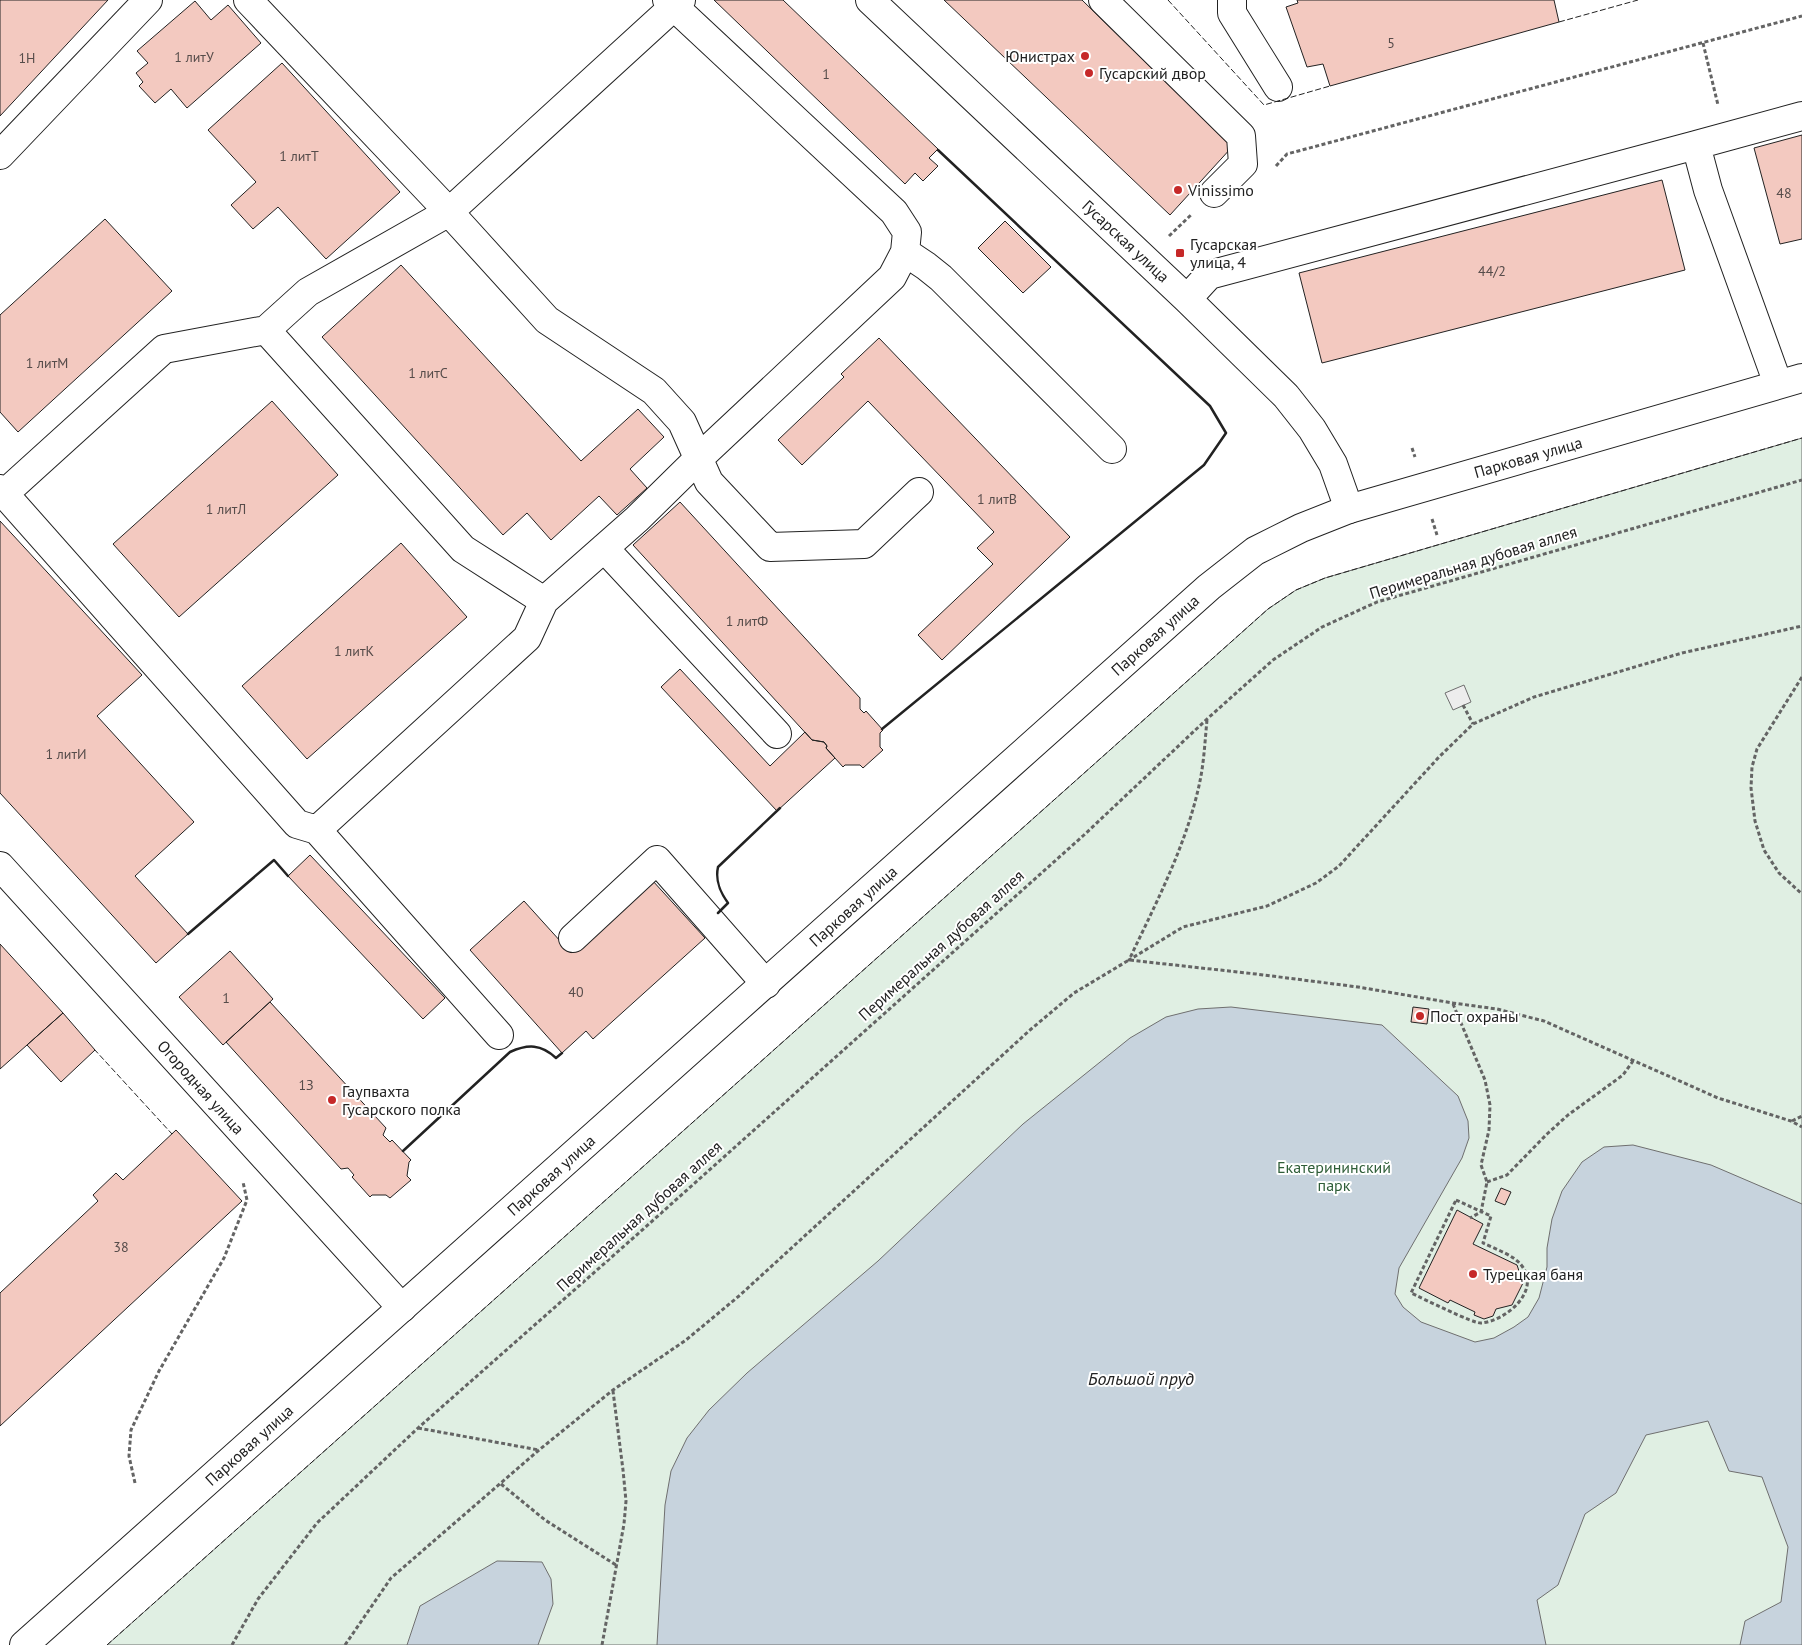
<svg xmlns="http://www.w3.org/2000/svg" width="1802" height="1645" viewBox="0 0 1802 1645" font-family="'PT Sans',sans-serif">
	<rect width="100%" height="100%" fill="#fff"/>
	<path fill="#e0efe3" stroke="#6f6f6f" d="M1802 438V1645H107L1268 609 1296 590 1325 578Z"/>
	<path fill="#ededed" stroke="#6f6f6f" d="M1464 685 1471 702 1453 710 1445 693Z"/>
	<path fill="#c7d3dd" stroke="#6f6f6f" d="M1231 1007 1382 1025 1458 1096 1468 1121 1469 1138 1462 1158 1399 1268 1395 1294 1403 1307 1421 1322 1475 1342 1494 1338 1514 1327 1528 1317 1539 1298 1547 1267V1248L1552 1219 1562 1191 1582 1162 1604 1147 1633 1145 1711 1165 1802 1204V1645H1740L1745 1621 1781 1602 1788 1547 1762 1477 1729 1471 1708 1421 1646 1435 1616 1493 1585 1514 1558 1585 1537 1600 1546 1645H657L665 1505 671 1471 687 1438 709 1410 747 1373 878 1261 1023 1124 1130 1038 1166 1017 1198 1009Z
		M497 1561 542 1562 551 1579 553 1604 538 1645H407L420 1606Z"/>
	<path fill="#f3c9c0" stroke="#222" d="M0 0H108L0 116Z
		M714 0H783L938 149 929 158 938 166 923 181 915 173 905 184Z
		M944 0H1082L1232 147 1170 215Z
		M1297 0H1554L1559 22 1330 86 1323 64 1307 67 1286 7 1298 3Z
		M195 1 211 20 228 5 261 43 187 108 171 89 155 103 139 86 143 82 136 73 148 63 137 51Z
		M282 63 400 192 326 259 278 207 253 229 231 205 256 182 208 130Z
		M1802 135V239L1780 244 1754 148Z
		M1662 180 1685 270 1322 363 1299 273Z
		M105 219 172 291 18 432 0 412V315Z
		M1005 221 1051 267 1023 293 978 248Z
		M401 265 581 461 638 409 664 437 630 469 647 488 617 515 599 496 551 540 527 513 503 535 322 337Z
		M879 338 1070 537 942 660 918 635 993 564 977 548 994 532 868 401 802 465 778 440 844 377 841 374Z
		M272 401 338 475 179 617 113 544Z
		M680 502 860 698V709L864 713 866 711 883 730 880 733V747L883 750 863 768 860 765H845L843 767 826 748 827 746 824 742 812 740 633 545Z
		M0 521 142 675 97 716 194 822 135 876 188 934 156 963 0 793Z
		M401 543 467 617 307 759 242 686Z
		M680 669 770 766 805 732 812 740 824 742 827 746 826 748 835 758 777 811 661 687Z
		M310 855 445 998 423 1019 288 876Z
		M652 880 705 938 593 1039 586 1031 562 1053 470 950 524 901 571 953Z
		M0 944 63 1013 0 1069Z
		M230 951 273 999 223 1045 179 997Z
		M270 1002 386 1128 383 1135 390 1142 392 1140 411 1160 409 1162 407 1176 411 1180 390 1198 386 1195H372L370 1197 352 1177 354 1175 348 1168 341 1169 226 1042Z
		M1413 1007 1429 1009 1427 1024 1411 1022Z
		M63 1013 95 1050 61 1082 27 1045Z
		M176 1130 242 1201 0 1426V1293L98 1201 93 1195 116 1173 123 1180Z
		M1501 1188 1511 1192 1505 1205 1495 1201Z
		M1457 1210 1483 1224 1473 1244 1517 1265 1523 1283 1512 1305 1496 1309 1493 1316 1484 1319 1474 1315 1475 1312 1450 1300 1448 1303 1419 1288Z"/>
	<g fill="none" stroke-linecap="round" stroke-linejoin="round">
		<defs>
			<path id="minor" d="M248 0 449 212 547 320 654 391 682 422 709 482 770 547 864 544 919 492
				M870 0 1187 299 1286 396 1312 429 1333 464 1349 509
				M1103 0 1241 136 1243 164 1214 193
				M1232 0V13L1278 87
				M1696 145 1802 116
				M0 155 148 0
				M905 252 926 266 941 278 1112 449
				M1187 299 1209 275 1696 145 1708 190 1778 384
				M266 330 463 549 544 601
				M0 489 297 824 317 830 527 638 544 601 637 519 698 459 892 277 905 252 907 232 894 212 667 0
				M4 494 164 349 266 330 308 292 449 212 681 0
				M604 548 777 734
				M317 830 499 1035
				M0 866 402 1308
				M573 938 657 860 766 984"/>
			<path id="major" d="M24 1645 1209 587 1255 551 1301 528 1349 509 1802 378"/>
		</defs>
		<use href="#minor" stroke="#222" stroke-width="30"/>
		<use href="#major" stroke="#222" stroke-width="30"/>
		<path stroke="#646464" stroke-width="3" stroke-dasharray="4 2.5" stroke-linecap="butt" d="M1703 43 1718 105
			M1276 166 1287 154 1802 16
			M1169 236 1192 214
			M1412 448 1415 457
			M1432 519 1437 535
			M1802 677 1757 749 1752 767 1751 788 1755 821 1764 850 1779 873 1802 894
			M1463 705 1473 724
			M1207 720C1205 740 1204 762 1200 781 1187 844 1156 903 1129 960L1183 927 1267 906 1316 883 1339 866 1439 757 1473 724 1534 697 1601 677 1682 653 1802 626
			M1453 1004 1485 1080 1490 1105 1489 1130 1481 1165 1487 1182 1481 1212 1470 1218
			M1792 1121 1802 1116
			M1487 1182 1507 1175 1547 1134 1568 1115 1623 1075 1633 1061
			M1456 1200 1491 1216 1483 1243C1495 1249 1514 1255 1522 1266 1541 1291 1506 1321 1481 1323 1474 1324 1422 1298 1411 1293Z
			M418 1428 539 1450
			M135 1483 129 1456 131 1430 159 1371 224 1258 247 1200 243 1182
			M501 1484 545 1520 616 1565
			M232 1645 258 1599 317 1523 418 1428 640 1232 1084 835 1207 719 1273 660 1322 627 1377 602 1802 480
			M345 1645 391 1578 539 1450 613 1390 686 1340 739 1296 1030 1030 1074 993 1129 960 1256 974 1358 987 1453 1003 1497 1009 1544 1021 1718 1098 1791 1121 1802 1127
			M602 1645 624 1524 626 1501 623 1470 613 1391"/>
		<use href="#minor" stroke="#fff" stroke-width="28"/>
		<use href="#major" stroke="#fff" stroke-width="28"/>
		<path stroke="#222" stroke-width="1" stroke-dasharray="6 2.5" stroke-linecap="butt" d="M1168 0 1264 105 1330 86
			M1559 22 1638 0
			M94 1049 172 1134 174 1132
			M107 1645 1268 609 1296 590 1325 578 1802 438"/>
		<path stroke="#222" stroke-width="2.5" d="M882 729 1204 465 1226 433 1210 406 938 150
			M718 913 728 903C720 892 715 881 718 867L780 808
			M188 934 274 860 288 876
			M403 1151 510 1052C528 1044 541 1044 556 1058L562 1053"/>
	</g>
	<g fill="#c62828" stroke="#fff" stroke-width="2">
		<circle cx="1085" cy="56" r="5"/>
		<circle cx="1089" cy="73" r="5"/>
		<circle cx="1178" cy="190" r="5"/>
		<rect x="1175" y="248" width="10" height="10" rx="2.5"/>
		<circle cx="1420" cy="1016" r="5"/>
		<circle cx="332" cy="1100" r="5"/>
		<circle cx="1473" cy="1274" r="5"/>
	</g>
	<g text-anchor="middle" dominant-baseline="central" stroke-width="4" stroke-linejoin="round" paint-order="stroke">
		<g font-size="14" fill="#564c4a">
			<text x="1391" y="43">5</text>
			<text x="194" y="57">1 литУ</text>
			<text x="27" y="58">1Н</text>
			<text x="826" y="74">1</text>
			<text x="299" y="156">1 литТ</text>
			<text x="1784" y="193">48</text>
			<text x="1492" y="271">44/2</text>
			<text x="47" y="363">1 литМ</text>
			<text x="428" y="373">1 литС</text>
			<text x="997" y="499">1 литВ</text>
			<text x="226" y="509">1 литЛ</text>
			<text x="747" y="621">1 литФ</text>
			<text x="354" y="651">1 литК</text>
			<text x="66" y="754">1 литИ</text>
			<text x="576" y="992">40</text>
			<text x="226" y="998">1</text>
			<text x="306" y="1085">1З</text>
			<text x="121" y="1247">38</text>
		</g>
		<g font-size="16" fill="#222" stroke="#fff" text-anchor="start">
			<text x="1075" y="56" text-anchor="end">Юнистрах</text>
			<text x="1099" y="73">Гусарский двор</text>
			<text x="1188" y="190">Vinissimo</text>
			<text x="1190" y="244">Гусарская<tspan x="1190" dy="18">улица, 4</tspan></text>
			<text x="1430" y="1016">Пост охраны</text>
			<text x="342" y="1091">Гаупвахта<tspan x="342" dy="18">Гусарского полка</tspan></text>
			<text x="1483" y="1274">Турецкая баня</text>
		</g>
		<g font-size="16" fill="#222" stroke="#fff">
			<text transform="translate(1126 241) rotate(43)">Гусарская улица</text>
			<text transform="translate(1528 457) rotate(-16)">Парковая улица</text>
			<text transform="translate(1473 562) rotate(-17)">Перимеральная дубовая аллея</text>
			<text transform="translate(1155 635) rotate(-42)">Парковая улица</text>
			<text transform="translate(853 906) rotate(-42)">Парковая улица</text>
			<text transform="translate(941 945) rotate(-42)">Перимеральная дубовая аллея</text>
			<text transform="translate(201 1087) rotate(48)">Огородная улица</text>
			<text transform="translate(551 1175) rotate(-42)">Парковая улица</text>
			<text transform="translate(639 1216) rotate(-42)">Перимеральная дубовая аллея</text>
			<text transform="translate(249 1445) rotate(-42)">Парковая улица</text>
		</g>
		<g font-size="16" fill="#2f5e38" stroke="#fff">
			<text x="1334" y="1167">Екатерининский<tspan x="1334" dy="18">парк</tspan></text>
		</g>
		<g font-size="18" font-style="italic" fill="#222" stroke="#fff">
			<text x="1141" y="1378">Большой пруд</text>
		</g>
	</g>
</svg>
